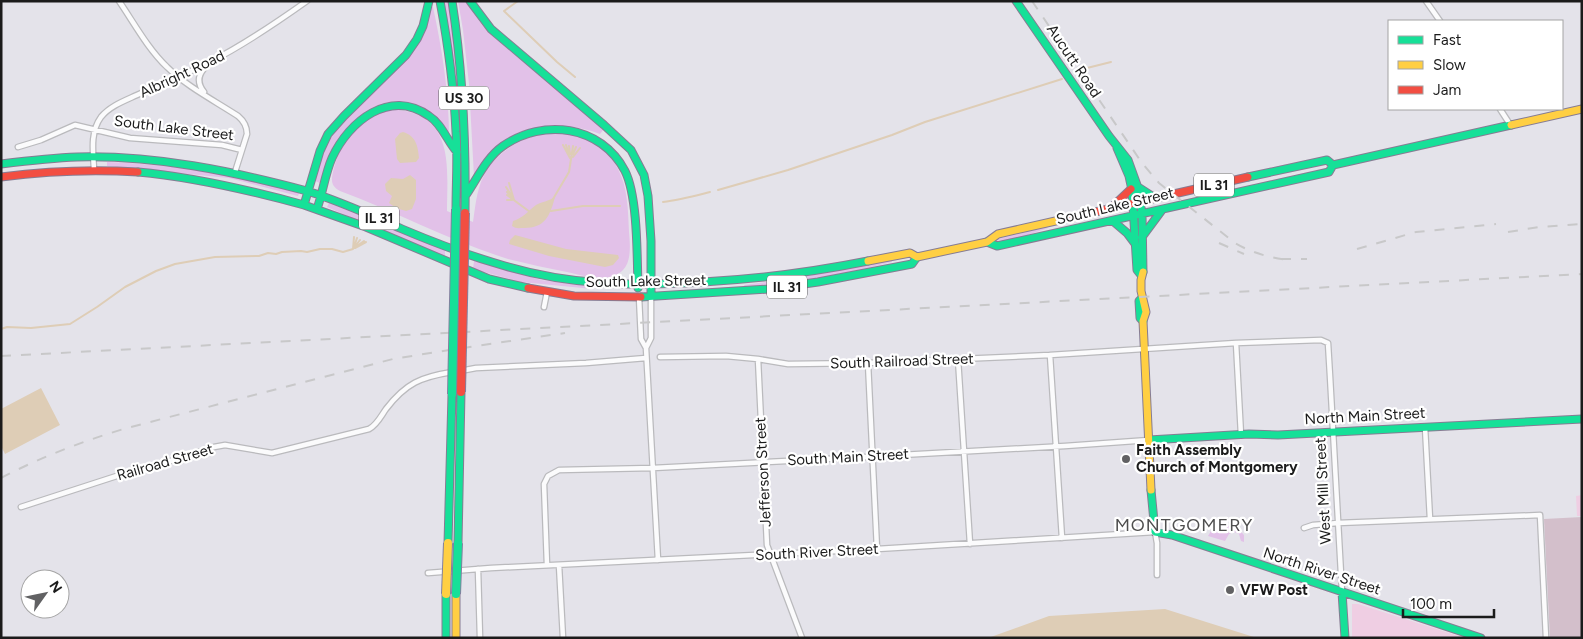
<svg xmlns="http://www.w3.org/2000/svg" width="1583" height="639" viewBox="0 0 1583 639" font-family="Figtree,sans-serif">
	<rect width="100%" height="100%" fill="#e4e3ea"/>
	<path fill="#e2c1e8" d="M444 1H448C457 46 459 91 461 137L455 69Z
		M458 1H465L482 25 491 35 604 129 600 134C564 121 523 121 494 149 486 157 480 168 474 177L469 84 463 30Z
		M431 7H433C442 49 449 92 449 135 441 119 432 113 415 106 412 105 408 103 405 102 374 96 344 125 332 150 327 161 324 172 320 183L315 181C319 165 324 149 333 135 340 125 349 116 359 107 391 75 421 53 431 7Z
		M399 110C455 117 447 169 447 211L473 222C476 202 477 185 488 168 519 125 592 117 618 169 628 188 628 210 629 232 630 244 632 262 622 271 617 275 611 278 604 278 592 278 579 275 567 272 547 268 528 264 508 259 450 241 397 212 340 191 331 186 331 181 333 172 338 149 352 128 373 116 381 111 390 110 399 110Z
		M107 162C173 164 236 175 299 193L298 196 229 178 107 166Z
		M329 203 445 250V258L327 207Z
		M1047 227 1048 228C1033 233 1009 243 994 240Z
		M892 260V262C844 274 794 283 744 287V285L802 277Z
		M474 261 541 280 593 287V289L521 282 473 269Z
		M1223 526C1231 525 1239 529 1244 535V542L1241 541 1239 534 1234 532 1229 534 1225 541 1208 536 1211 531Z"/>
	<path fill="#d3bfcb" d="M1582 517V638H1550L1544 519Z"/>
	<path fill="#efcee3" d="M1582 495V516H1577L1576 496Z
		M1352 604H1358L1465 638H1352Z"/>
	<path fill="#decdb6" d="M403 132C416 136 418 146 419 158L416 162 400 163 397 159 395 139 400 133Z
		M410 175 416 180V199L412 209 406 211 396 208 389 203 392 196 386 191 385 184 391 178 403 179Z
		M555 197C550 216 545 228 524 228 519 228 516 229 512 226L513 221C523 218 528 211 536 205 541 202 549 201 555 197Z
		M515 235 566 249 618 255 619 258 613 265 605 267 549 256 509 244 510 240Z
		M41 388 60 425 5 454 1 446V409Z
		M1165 609 1257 638H988L1049 616Z"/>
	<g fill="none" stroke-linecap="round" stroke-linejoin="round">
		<path stroke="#decdb6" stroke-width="2" d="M518 1 504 11 557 62 575 77
			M1087 68 1111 62
			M563 145 570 158
			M566 145 569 154
			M569 146 570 154
			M573 154 576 147
			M573 157 580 148
			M509 183 514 200
			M506 187 513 198
			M718 190 788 170 892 135 925 122 1062 79
			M507 192 511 196
			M507 195 530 212
			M553 199 569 172 573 146
			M507 200H512
			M663 202C679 200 694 196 710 192
			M551 211 583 206H620
			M357 246 364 241
			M354 247 357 238
			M355 248 366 242
			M353 249 354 237
			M1 329 7 327 31 328 70 324 97 307 125 287 156 271 175 264 215 257 259 256 268 253 276 254 282 252 301 251 307 252 320 249H332L343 252 353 249 360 240"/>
		<defs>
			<path id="street" d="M119 1C134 23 148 49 167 67 186 86 215 101 238 116 244 121 247 126 247 134L235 172
				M1426 1 1440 21
				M204 92C196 82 198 73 208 65
				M1500 109 1511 126
				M18 147 41 140 75 125 130 138 222 145 242 150
				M94 169C93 152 90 132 101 117 110 106 124 101 137 95 161 84 186 74 210 62 244 45 276 23 307 1
				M639 297 641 339 646 348 658 560
				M544 307 547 292
				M1236 343 1241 435
				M646 348 651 338V296
				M1050 355 1062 538
				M660 357 726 356 758 359 788 364 868 363 1050 355 1236 343 1321 340 1328 343 1330 376 1342 592
				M758 359 767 545 802 638
				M958 359 970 544
				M868 363 877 549
				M460 371 476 368 586 363 646 358
				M1425 427 1430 519
				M21 507 129 472 155 466 214 447 225 445 272 453 369 429C377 425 381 416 386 409 406 383 421 377 452 372
				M1304 528 1313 525 1338 523 1540 515 1546 638
				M547 565 544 484 548 476 559 470 653 468 865 457 1065 446 1149 440
				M559 565 563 638
				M478 569 480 638
				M428 573 491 568 877 549 1155 532 1157 543V575"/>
			<path id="fast" d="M429 1 423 26 417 39 406 55 344 116 328 134 320 151 304 205 366 227 489 279 528 288
				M440 1C448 44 454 88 456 132 458 157 456 183 456 209
				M452 1C463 72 466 142 465 213
				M470 1 491 29 604 125 631 150 644 175 648 196 651 241V296
				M1016 1 1109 136 1128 160 1137 185 1142 213 1143 272
				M1117 148 1129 176 1132 190 1137 270 1141 275
				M1 164C26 161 52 158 77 157 155 155 232 171 307 191
				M138 172C194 177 249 190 304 205
				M1248 177 1327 160 1333 165
				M1138 187 1155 198
				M307 191C340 201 370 215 402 229 435 243 470 256 505 266 573 286 633 286 703 282 759 279 813 272 868 261
				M466 195C477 179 486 158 503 146 543 118 601 125 625 171 638 197 637 257 638 288
				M317 209C323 192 325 174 332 158 349 121 390 88 429 116 442 124 447 141 457 152
				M1113 221 1127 233 1136 245
				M1142 237 1162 210
				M987 242 997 246 1329 172 1333 165 1511 125
				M641 297 769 289 818 282 912 264 917 257
				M1142 298 1139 301 1140 318 1143 321
				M1149 440 1249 434 1278 435 1582 419
				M1151 490 1155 532 1172 535 1481 638
				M448 543 452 394
				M458 543 461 392
				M1342 592 1345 638
				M446 594V638"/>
			<path id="slow" d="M1511 125 1582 109
				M868 261 910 253 917 257 987 242 998 234 1060 220
				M1143 272 1141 280V291L1146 312 1143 321 1151 490
				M456 594V638"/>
			<path id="jam" d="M1 177C47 171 92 169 138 172
				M1113 206 1131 189
				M1060 220 1248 177
				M528 288 574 296 641 297"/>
		</defs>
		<use href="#street" stroke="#bababd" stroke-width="7"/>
		<use href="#fast" stroke="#867c93" stroke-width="9"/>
		<use href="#slow" stroke="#867c93" stroke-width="9"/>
		<use href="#jam" stroke="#867c93" stroke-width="9"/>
		<use href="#street" stroke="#fbfbfc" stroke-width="4.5"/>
		<use href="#fast" stroke="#16e098" stroke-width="7"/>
		<use href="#slow" stroke="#ffcf43" stroke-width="7"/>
		<use href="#jam" stroke="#f24e42" stroke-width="7"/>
		<path stroke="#c8c8c9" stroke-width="2" stroke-dasharray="10 10" stroke-linecap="butt" d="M1032 1 1142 163 1159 183 1235 243C1252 253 1268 257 1287 260
			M1508 232 1539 227 1582 224
			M1219 243 1244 254
			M1357 249 1416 232 1496 224
			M1281 259H1307
			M1 356 1582 274
			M1 478C41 457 83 441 127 428L393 359 449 350 565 333"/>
		<defs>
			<path id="fast-bridge" d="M452 394 456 209
				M456 594 458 543"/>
			<path id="slow-bridge" d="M446 594 448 543"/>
			<path id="jam-bridge" d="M461 392 465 213"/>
		</defs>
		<use href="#fast-bridge" stroke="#82809f" stroke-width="10" stroke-linecap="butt"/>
		<use href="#slow-bridge" stroke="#82809f" stroke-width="10" stroke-linecap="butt"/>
		<use href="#jam-bridge" stroke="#82809f" stroke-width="10" stroke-linecap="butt"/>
		<use href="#fast-bridge" stroke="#16e098" stroke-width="8"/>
		<use href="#slow-bridge" stroke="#ffcf43" stroke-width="8"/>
		<use href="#jam-bridge" stroke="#f24e42" stroke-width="8"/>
	</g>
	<g fill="#616163" stroke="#fff" stroke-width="2">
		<circle cx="1126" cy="459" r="5"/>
		<circle cx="1230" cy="590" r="5"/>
	</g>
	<g text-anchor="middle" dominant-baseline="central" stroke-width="4.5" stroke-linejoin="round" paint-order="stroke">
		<g fill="#fff" stroke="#5f5f5f" stroke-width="1">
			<rect x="439" y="86.5" width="50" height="23" rx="4"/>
			<rect x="1194" y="173.5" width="40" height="23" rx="4"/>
			<rect x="359" y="206.5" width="40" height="23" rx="4"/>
			<rect x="767" y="275.5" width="40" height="23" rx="4"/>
		</g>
		<g font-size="14" font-weight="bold" fill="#1b1b1b">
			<text x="464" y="98">US 30</text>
			<text x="1214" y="185">IL 31</text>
			<text x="379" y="218">IL 31</text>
			<text x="787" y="287">IL 31</text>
		</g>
		<g font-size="15" fill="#1b1b1b" stroke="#fff">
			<text transform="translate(1074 61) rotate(56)">Aucutt Road</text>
			<text transform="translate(182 74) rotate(-25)">Albright Road</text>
			<text transform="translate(174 128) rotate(7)">South Lake Street</text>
			<text transform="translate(1115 206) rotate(-13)">South Lake Street</text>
			<text transform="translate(646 281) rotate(-1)">South Lake Street</text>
			<text transform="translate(902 361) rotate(-2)">South Railroad Street</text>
			<text transform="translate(1365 416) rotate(-3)">North Main Street</text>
			<text transform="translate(848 457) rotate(-3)">South Main Street</text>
			<text transform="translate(165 462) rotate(-16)">Railroad Street</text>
			<text transform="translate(763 472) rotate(-93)">Jefferson Street</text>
			<text transform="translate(1323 491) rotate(-93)">West Mill Street</text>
			<text transform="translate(817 552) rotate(-3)">South River Street</text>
			<text transform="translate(1322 571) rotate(18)">North River Street</text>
		</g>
		<g font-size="15" font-weight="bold" fill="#1b1b1b" stroke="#fff" text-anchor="start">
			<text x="1136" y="450">Faith Assembly<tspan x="1136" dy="17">Church of Montgomery</tspan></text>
			<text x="1240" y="590">VFW Post</text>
		</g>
		<g font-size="18" letter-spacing="1" fill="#4e4e4e" stroke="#fff">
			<text x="1184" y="525">MONTGOMERY</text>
		</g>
	</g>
	<rect width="1583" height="639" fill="none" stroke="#1b1b1b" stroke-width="5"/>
	<rect x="1388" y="20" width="175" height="90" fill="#ffffff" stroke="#a4a4a4"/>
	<rect x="1398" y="36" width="25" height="8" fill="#16e098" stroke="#a4a4a4"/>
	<text x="1433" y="45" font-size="15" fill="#1b1b1b">Fast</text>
	<rect x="1398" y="61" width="25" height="8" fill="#ffcf43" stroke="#a4a4a4"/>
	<text x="1433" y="70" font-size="15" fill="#1b1b1b">Slow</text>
	<rect x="1398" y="86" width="25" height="8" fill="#f24e42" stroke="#a4a4a4"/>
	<text x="1433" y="95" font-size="15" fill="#1b1b1b">Jam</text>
	<g transform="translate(45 594) rotate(57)"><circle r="24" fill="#ffffff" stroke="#a4a4a4"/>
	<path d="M0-4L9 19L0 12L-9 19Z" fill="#616163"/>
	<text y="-8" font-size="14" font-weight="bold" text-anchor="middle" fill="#1b1b1b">N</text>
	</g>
	<path d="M1403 609v8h91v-8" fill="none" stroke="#1b1b1b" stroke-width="2.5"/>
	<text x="1410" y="609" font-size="15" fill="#1b1b1b" stroke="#ffffff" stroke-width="4" paint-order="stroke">100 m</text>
</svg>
